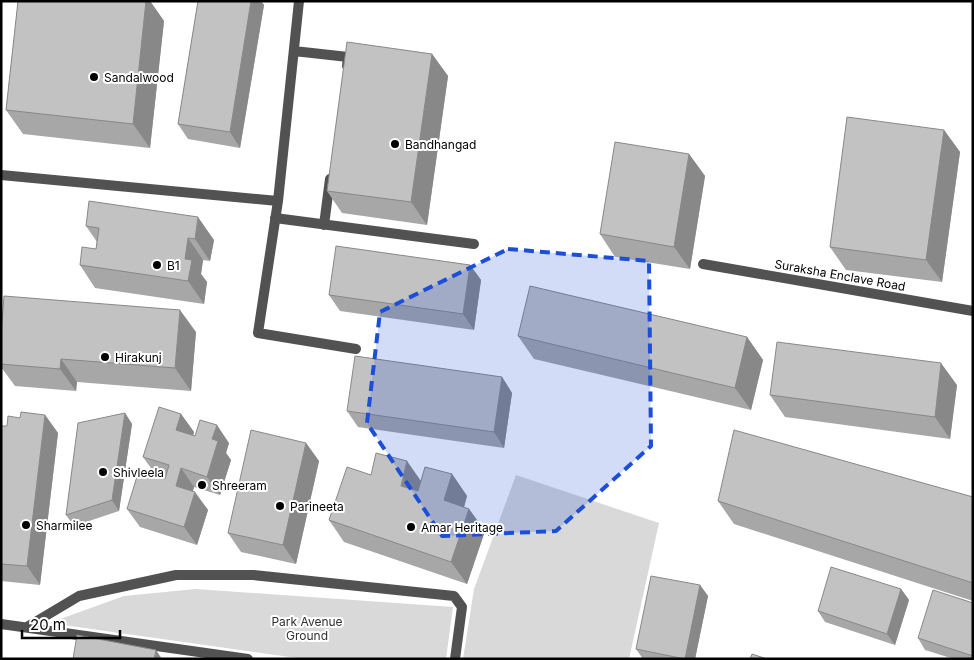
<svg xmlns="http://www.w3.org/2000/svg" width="974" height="660" viewBox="0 0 974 660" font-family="Inter,sans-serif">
	<rect width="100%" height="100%" fill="#fff"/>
	<path fill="#d9d9d9" d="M516 475 659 523 629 659H463L474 589Z
		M196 589 453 607 446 659H304L49 623 124 596Z"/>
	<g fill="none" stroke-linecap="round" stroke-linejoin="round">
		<path stroke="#525252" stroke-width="10" d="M299 1 278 201 258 333 356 349
			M294 51 348 57 347 66
			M1 175 278 201
			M275 218 474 244
			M324 225 330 179
			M703 264 973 311
			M1 624 248 659
			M27 627 79 596 176 575H253L454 596 462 607 455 659"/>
	</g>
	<path fill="#a7a7a7" d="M18 1H150L164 21 150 148 23 134 6 110Z
		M198 1H261L264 5 240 148 188 139 178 124Z
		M432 54 448 76 427 225 342 213 327 191Z
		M944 130 960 152 942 282 846 270 830 247Z
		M689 154 705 176 690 269 615 257 600 234Z
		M86 226 214 240 210 261 203 260 201 274 207 282 204 304 95 288 80 265 96 249 97 242Z
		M470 265 481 280 474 330 340 311 329 295Z
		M196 332 191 391 77 382 76 391 15 386 1 367V335Z
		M518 336 747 337 763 360 751 410 534 359Z
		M502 377 512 393 504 448 358 427 347 411Z
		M957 385 950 439 785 417 770 395Z
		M125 413 132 424 119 511 74 526 66 515Z
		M181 414 194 432 193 436 229 443 226 453 231 460 220 495 194 487 193 491 208 510 197 545 140 527 127 509 165 479V478L156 475 143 457Z
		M45 415 58 433 40 585 1 581V426H7L20 418Z
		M306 443 319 461 296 564 241 552 228 533Z
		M452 474 467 496 464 507 469 509 485 531 467 584 344 542 329 520 371 475 421 480Z
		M973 497V601L734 524 718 501Z
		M700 585 708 596 695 659H643L636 649Z
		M901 589 909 600 895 645 825 622 818 611Z
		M973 603V659H954L925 650 918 638Z"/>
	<path fill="#888" d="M146 1H150L164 21 150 148 133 124Z
		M251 1H261L264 5 240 148 230 132Z
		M432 54 448 76 427 225 411 202Z
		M944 130 960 152 942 282 926 260Z
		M689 154 705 176 690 269 674 247Z
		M198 217 214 240 210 261 195 239Z
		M188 238 203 260 201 274 207 282 204 304 188 281 185 259Z
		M470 265 481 280 474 330 463 314Z
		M180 310 196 332 191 391 175 368Z
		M747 337 763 360 751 410 735 388Z
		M61 359 77 382 76 391 60 369Z
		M941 363 957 385 950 439 935 417Z
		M502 377 512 393 504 448 494 432Z
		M125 413 132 424 119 511 112 500Z
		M181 414 194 432 189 449 176 430Z
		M45 415 58 433 40 585 27 566Z
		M217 425 229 443 226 453 231 460 220 495 207 477 212 439Z
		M306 443 319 461 296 564 283 545Z
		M407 461 423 484 417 508 401 486Z
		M181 468 194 487 189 504 176 486Z
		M452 474 467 496 460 522 444 500Z
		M195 492 208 510 197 545 184 527Z
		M469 509 485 531 467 584 451 562Z
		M700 585 708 596 695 659H685Z
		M901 589 909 600 895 645 887 634Z
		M156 650 162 659H154Z"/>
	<path fill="#c2c2c2" stroke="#888" d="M18 1H146L133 124 6 110Z
		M198 1H251L230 132 178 124Z
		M347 42 432 54 411 202 327 191Z
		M847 117 944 130 926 260 830 247Z
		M615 142 689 154 674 247 600 234Z
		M89 201 198 217 195 239 188 238 185 259 192 260 188 281 80 265 82 247 96 249 99 228 86 226Z
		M336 246 470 265 463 314 329 295Z
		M530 286 747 337 735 388 518 336Z
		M4 296 180 310 175 368 61 359 60 369 1 364V335Z
		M777 342 941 363 935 417 770 395Z
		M355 356 502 377 494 432 347 411Z
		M159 407 181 414 176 430 195 436 200 420 217 425 212 439 218 441 207 477 181 468 176 486 195 492 184 527 127 509 139 470 165 479 169 465 143 457Z
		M21 412 45 415 27 566 1 564V426H7L8 416 20 418Z
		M125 413 112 500 66 515 78 423Z
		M251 430 306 443 283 545 228 533Z
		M734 430 973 497V583L718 501Z
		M376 453 407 461 401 486 418 491 425 467 452 474 444 500 469 509 451 562 329 520 347 467 371 475Z
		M831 567 901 589 887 634 818 611Z
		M651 576 700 585 685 659 636 649Z
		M933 590 973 603V656L918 638Z
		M77 635 156 650 154 659H73Z
		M752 654 767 659H750Z"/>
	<path fill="#1d4ed8" fill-opacity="0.2" stroke="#1d4ed8" stroke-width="4" stroke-dasharray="10 6" stroke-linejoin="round" d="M508 249 649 261 651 446 556 531 442 536 367 423 380 312Z"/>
	<g fill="#000" stroke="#fff" stroke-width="2">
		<circle cx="94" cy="77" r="5"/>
		<circle cx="395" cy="144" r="5"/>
		<circle cx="157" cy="265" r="5"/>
		<circle cx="105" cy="357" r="5"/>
		<circle cx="103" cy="472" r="5"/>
		<circle cx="202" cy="485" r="5"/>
		<circle cx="280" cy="506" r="5"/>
		<circle cx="26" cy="525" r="5"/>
		<circle cx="411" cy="527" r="5"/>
	</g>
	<g text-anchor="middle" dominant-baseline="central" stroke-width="4" stroke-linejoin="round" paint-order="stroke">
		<g font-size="12" fill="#000" stroke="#fff" text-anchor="start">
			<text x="104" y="77">Sandalwood</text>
			<text x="405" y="144">Bandhangad</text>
			<text x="167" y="265">B1</text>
			<text x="115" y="357">Hirakunj</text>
			<text x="113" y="472">Shivleela</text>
			<text x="212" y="485">Shreeram</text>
			<text x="290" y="506">Parineeta</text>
			<text x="36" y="525">Sharmilee</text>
			<text x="421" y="527">Amar Heritage</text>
		</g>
		<g font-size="12" fill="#000" stroke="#fff">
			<text transform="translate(840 275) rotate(10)">Suraksha Enclave Road</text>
		</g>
		<g font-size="12" fill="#303030" stroke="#fff">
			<text x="307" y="621">Park Avenue<tspan x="307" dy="14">Ground</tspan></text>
		</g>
	</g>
	<rect width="974" height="660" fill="none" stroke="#000000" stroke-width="5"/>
	<path d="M22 630v8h98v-8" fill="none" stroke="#000000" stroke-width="2.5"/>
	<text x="30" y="630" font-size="15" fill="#000000" stroke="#ffffff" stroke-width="4" paint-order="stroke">20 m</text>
</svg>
